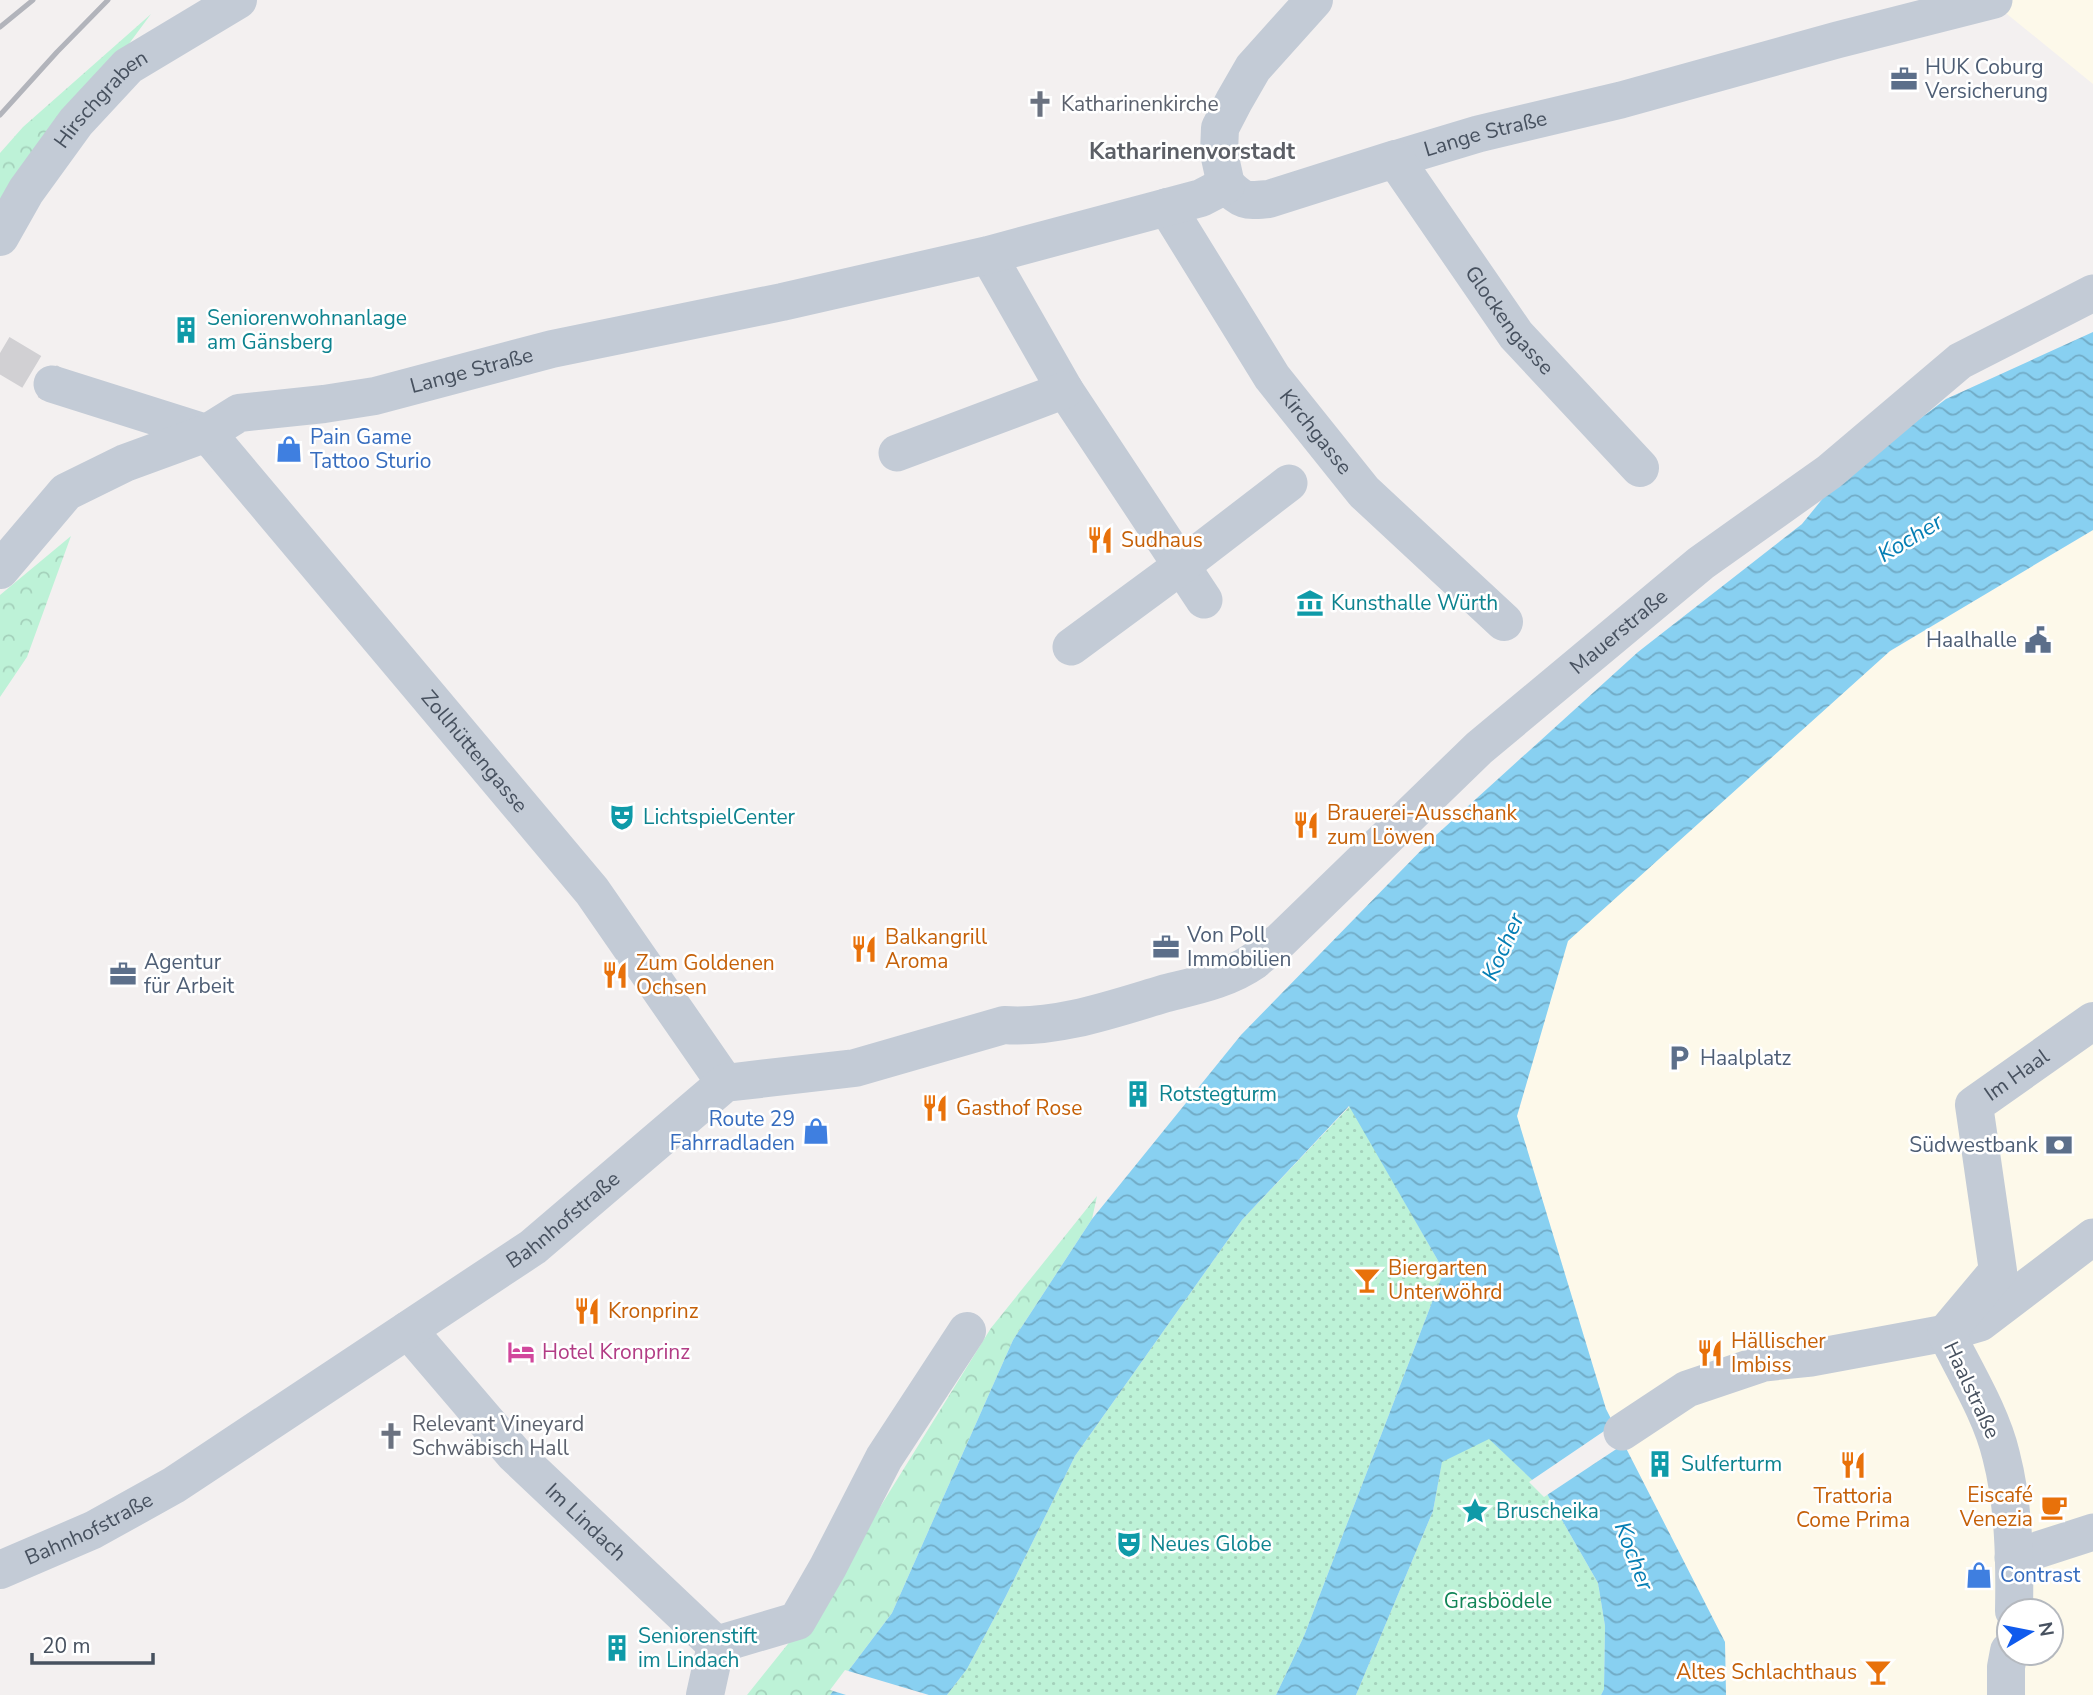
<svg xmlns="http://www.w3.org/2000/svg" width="2093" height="1695" viewBox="0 0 2093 1695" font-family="'Nunito Sans',sans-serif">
	<defs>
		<pattern id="forest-crowns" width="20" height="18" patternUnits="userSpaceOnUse" patternTransform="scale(1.75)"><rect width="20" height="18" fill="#bdf2d7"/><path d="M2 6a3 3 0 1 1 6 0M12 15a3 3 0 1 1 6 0" fill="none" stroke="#a4d1bb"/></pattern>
		<pattern id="park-dots" width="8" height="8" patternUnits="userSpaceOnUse" patternTransform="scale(1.75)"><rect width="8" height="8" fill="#bdf2d7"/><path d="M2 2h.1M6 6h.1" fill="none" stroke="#a4d1bb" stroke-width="1.8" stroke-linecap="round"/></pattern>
		<pattern id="water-waves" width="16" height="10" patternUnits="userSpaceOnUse" patternTransform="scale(1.75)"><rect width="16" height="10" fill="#88d0f1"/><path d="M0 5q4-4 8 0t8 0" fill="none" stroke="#71abc6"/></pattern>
	</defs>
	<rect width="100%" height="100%" fill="#f3f0f0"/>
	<path fill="#fdf9ea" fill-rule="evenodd" d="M1991 0H2093V84L1991 1Z
		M2093 530V1695H1726L1725 1642 1606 1409 1517 1117 1567 941 1889 652ZM2009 1611H2051V1653H2009Z"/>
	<path fill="url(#forest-crowns)" d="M151 14 117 60 0 206V153L23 127Z
		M71 536 27 657 0 697V595Z
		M1097 1196 1092 1219 1013 1340 892 1613 830 1695H747L820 1604 991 1328Z"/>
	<path fill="url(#park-dots)" d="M1350 1106 1444 1271 1304 1636 1276 1695H947L967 1669 1005 1598 1075 1456 1242 1220Z
		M1489 1438 1547 1494 1598 1583 1605 1626 1604 1689 1601 1695H1356L1433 1511 1442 1461Z"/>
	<path fill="url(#water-waves)" d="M2093 332V530L1890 651 1568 941 1517 1116 1606 1409 1725 1642 1726 1695H1601L1604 1689 1605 1626 1598 1583 1547 1494 1489 1439 1442 1462 1433 1511 1356 1695H1276L1304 1636 1444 1271 1349 1106 1242 1220 1075 1456 1005 1598 967 1669 947 1695H830L892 1613 1013 1340 1092 1219 1241 1035 1434 837 1638 652 1802 524 1837 481 1946 399Z"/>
	<path fill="#f3f0f0" d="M1616 1423 1627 1442 1544 1497 1529 1482Z
		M845 1670 929 1695H846L830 1690Z"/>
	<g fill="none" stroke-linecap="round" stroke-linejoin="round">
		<path stroke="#d1d0d3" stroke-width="37" stroke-dasharray="37 18" stroke-linecap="butt" d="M0 353 52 384"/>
		<g stroke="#c3cbd6" stroke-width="37">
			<path id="s1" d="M1395 159 1478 134 1621 100 1837 40 1994 0"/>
			<path d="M988 255 1065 390 1204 600"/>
			<path d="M52 384 207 433"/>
			<path d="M897 453 1065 390"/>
			<path d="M1071 647 1181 566 1289 483"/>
			<path id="s2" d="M1254 961 1280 941 1479 748 1701 563 1829 472 1960 361 2093 293"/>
			<path d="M1622 1432 1687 1389 1764 1363 1811 1358 1946 1333 1980 1323 2093 1237"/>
			<path d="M2013 1558 2093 1532"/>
		</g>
		<g stroke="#c3cbd6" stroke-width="38">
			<path id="s3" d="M1226 185C1244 202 1245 201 1269 199L1395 159 1516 335 1640 468"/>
			<path d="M1226 185 1219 153 1220 128 1234 101 1253 68 1314 0"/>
			<path id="s4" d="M1167 207 1272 377 1364 492 1504 622"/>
			<path id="s5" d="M207 433 592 891 725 1083"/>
			<path id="s6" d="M0 570 66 492 125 463 207 433 239 413 324 404 375 396 552 349 782 302 988 255 1201 198 1226 185"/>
			<path id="s7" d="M408 1330 514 1454 716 1645"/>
			<path id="s8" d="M0 1570 93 1530 174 1485 533 1247 725 1083 855 1068 1004 1025C1056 1029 1113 1009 1163 994 1194 986 1227 980 1254 961"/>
			<path id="s9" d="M2014 1611C2015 1560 2014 1505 2001 1455 1991 1413 1965 1372 1946 1333L1998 1271 1974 1105 2093 1021"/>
			<path d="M716 1645 797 1621 828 1567 884 1458 967 1331"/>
			<path d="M705 1695 716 1645"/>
			<path d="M2006 1695V1667L2009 1651"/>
		</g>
		<path stroke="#c3cbd6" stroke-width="38" id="s10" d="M0 237 26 191 76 122 128 66 238 0"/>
		<path stroke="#b2b4bb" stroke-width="5" d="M0 27 33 0
			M0 115 57 52 108 0"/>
	</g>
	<defs>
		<symbol id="office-bare" viewBox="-9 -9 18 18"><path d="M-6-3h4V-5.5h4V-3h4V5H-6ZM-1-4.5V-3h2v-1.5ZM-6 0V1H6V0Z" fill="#5c6f8a" stroke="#fff" stroke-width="2.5" paint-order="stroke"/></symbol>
		<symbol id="church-bare" viewBox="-9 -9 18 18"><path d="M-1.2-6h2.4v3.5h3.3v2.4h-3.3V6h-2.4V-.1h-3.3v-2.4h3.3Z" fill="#6b7280" stroke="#fff" stroke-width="2.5" paint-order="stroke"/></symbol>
		<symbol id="building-bare" viewBox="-9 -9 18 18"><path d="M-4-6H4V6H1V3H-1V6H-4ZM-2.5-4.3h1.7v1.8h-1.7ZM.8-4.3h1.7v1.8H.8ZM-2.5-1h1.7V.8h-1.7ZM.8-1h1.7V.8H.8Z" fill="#0f9aa8" stroke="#fff" stroke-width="2.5" paint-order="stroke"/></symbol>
		<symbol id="shop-bare" viewBox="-9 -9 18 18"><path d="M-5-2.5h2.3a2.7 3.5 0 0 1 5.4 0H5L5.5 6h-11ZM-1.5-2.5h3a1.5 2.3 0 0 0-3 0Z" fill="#3f7fe0" stroke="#fff" stroke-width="2.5" paint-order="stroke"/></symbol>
		<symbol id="restaurant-bare" viewBox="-9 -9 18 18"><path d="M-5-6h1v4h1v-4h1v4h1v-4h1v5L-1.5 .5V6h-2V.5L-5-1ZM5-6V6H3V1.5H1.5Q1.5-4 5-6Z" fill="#e8710a" stroke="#fff" stroke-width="2.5" paint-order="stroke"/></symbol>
		<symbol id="museum-bare" viewBox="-9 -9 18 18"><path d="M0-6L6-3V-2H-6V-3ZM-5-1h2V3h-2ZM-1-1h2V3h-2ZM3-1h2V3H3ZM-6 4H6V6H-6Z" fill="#0f9aa8" stroke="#fff" stroke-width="2.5" paint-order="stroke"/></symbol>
		<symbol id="civic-bare" viewBox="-9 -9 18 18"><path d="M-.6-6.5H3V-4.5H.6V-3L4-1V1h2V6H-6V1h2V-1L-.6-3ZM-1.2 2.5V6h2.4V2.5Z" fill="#5c6f8a" stroke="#fff" stroke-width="2.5" paint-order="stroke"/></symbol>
		<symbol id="theatre-bare" viewBox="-9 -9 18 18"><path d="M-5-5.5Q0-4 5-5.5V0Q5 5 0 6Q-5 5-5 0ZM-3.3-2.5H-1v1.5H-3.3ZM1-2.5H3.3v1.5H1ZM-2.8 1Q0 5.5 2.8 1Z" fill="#0f9aa8" stroke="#fff" stroke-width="2.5" paint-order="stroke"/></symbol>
		<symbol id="parking-bare" viewBox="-9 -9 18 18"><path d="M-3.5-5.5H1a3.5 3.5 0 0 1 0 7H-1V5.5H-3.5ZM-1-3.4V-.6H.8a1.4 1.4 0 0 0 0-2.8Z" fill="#5c6f8a" stroke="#fff" stroke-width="2.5" paint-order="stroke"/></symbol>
		<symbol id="bank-bare" viewBox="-9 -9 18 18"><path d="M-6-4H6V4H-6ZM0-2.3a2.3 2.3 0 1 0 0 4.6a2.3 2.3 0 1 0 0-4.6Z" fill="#5c6f8a" stroke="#fff" stroke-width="2.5" paint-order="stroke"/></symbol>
		<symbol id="bar-bare" viewBox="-9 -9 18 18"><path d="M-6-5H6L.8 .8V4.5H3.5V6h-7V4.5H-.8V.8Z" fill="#e8710a" stroke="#fff" stroke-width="2.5" paint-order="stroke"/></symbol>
		<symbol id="hotel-bare" viewBox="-9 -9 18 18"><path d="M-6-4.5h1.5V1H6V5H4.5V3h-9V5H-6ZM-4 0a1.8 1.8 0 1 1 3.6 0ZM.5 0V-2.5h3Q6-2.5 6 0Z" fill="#d1479c" stroke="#fff" stroke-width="2.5" paint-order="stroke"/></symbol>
		<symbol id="cafe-bare" viewBox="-9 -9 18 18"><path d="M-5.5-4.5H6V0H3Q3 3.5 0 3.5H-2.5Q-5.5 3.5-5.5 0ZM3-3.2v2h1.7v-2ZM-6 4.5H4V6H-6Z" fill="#e8710a" stroke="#fff" stroke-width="2.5" paint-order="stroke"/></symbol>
		<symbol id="sight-bare" viewBox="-9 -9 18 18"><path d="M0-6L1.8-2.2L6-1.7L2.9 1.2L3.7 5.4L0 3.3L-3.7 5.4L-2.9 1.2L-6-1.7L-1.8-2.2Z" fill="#0f9aa8" stroke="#fff" stroke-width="2.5" paint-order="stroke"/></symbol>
	</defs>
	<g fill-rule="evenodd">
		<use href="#office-bare" x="1885" y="60" width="38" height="38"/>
		<use href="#church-bare" x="1021" y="85" width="38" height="38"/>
		<use href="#building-bare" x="167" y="311" width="38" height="38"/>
		<use href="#shop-bare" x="270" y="430" width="38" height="38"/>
		<use href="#restaurant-bare" x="1081" y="521" width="38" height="38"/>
		<use href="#museum-bare" x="1291" y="584" width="38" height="38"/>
		<use href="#civic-bare" x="2019" y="621" width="38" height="38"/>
		<use href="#theatre-bare" x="603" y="798" width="38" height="38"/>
		<use href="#restaurant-bare" x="1287" y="806" width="38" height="38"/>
		<use href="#office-bare" x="1147" y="928" width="38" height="38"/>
		<use href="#restaurant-bare" x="845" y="930" width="38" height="38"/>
		<use href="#office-bare" x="104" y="955" width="38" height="38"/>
		<use href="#restaurant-bare" x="596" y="956" width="38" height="38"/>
		<use href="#parking-bare" x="1660" y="1039" width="38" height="38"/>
		<use href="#building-bare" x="1119" y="1075" width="38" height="38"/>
		<use href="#restaurant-bare" x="916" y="1089" width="38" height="38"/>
		<use href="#shop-bare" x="797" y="1112" width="38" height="38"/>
		<use href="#bank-bare" x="2040" y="1126" width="38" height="38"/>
		<use href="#bar-bare" x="1348" y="1261" width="38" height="38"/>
		<use href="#restaurant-bare" x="568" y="1292" width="38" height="38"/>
		<use href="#hotel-bare" x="502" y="1333" width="38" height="38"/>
		<use href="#restaurant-bare" x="1691" y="1334" width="38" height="38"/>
		<use href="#church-bare" x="372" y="1417" width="38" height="38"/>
		<use href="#building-bare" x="1641" y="1445" width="38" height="38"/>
		<use href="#restaurant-bare" x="1834" y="1446" width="38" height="38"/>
		<use href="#cafe-bare" x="2035" y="1488" width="38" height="38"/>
		<use href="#sight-bare" x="1456" y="1492" width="38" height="38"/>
		<use href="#theatre-bare" x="1110" y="1525" width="38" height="38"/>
		<use href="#shop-bare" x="1960" y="1556" width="38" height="38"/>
		<use href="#building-bare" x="598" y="1629" width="38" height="38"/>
		<use href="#bar-bare" x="1859" y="1653" width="38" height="38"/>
	</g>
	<g text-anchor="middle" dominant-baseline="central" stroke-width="5" stroke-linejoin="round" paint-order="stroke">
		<g font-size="21" fill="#4e5e75" stroke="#fff" text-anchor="start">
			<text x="1925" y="67">HUK Coburg<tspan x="1925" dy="24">Versicherung</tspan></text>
			<text x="2017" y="640" text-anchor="end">Haalhalle</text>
			<text x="1187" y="935">Von Poll<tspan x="1187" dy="24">Immobilien</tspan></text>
			<text x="144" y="962">Agentur<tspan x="144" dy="24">für Arbeit</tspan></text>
			<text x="1700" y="1058">Haalplatz</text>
			<text x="2038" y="1145" text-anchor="end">Südwestbank</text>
		</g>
		<g font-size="21" fill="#47515f" stroke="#fff">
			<text stroke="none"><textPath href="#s10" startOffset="172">Hirschgraben</textPath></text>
			<text stroke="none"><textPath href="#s1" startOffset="94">Lange Straße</textPath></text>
			<text stroke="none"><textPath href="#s3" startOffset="378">Glockengasse</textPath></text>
			<text stroke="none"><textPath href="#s6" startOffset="530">Lange Straße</textPath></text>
			<text stroke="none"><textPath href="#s4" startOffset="270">Kirchgasse</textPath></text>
			<text stroke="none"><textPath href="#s2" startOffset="492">Mauerstraße</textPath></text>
			<text stroke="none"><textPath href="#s5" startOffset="416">Zollhüttengasse</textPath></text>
			<text stroke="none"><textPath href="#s9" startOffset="592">Im Haal</textPath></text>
			<text stroke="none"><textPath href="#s8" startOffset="665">Bahnhofstraße</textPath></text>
			<text transform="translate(1972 1390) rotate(65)">Haalstraße</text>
			<text stroke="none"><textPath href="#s7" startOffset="262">Im Lindach</textPath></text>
			<text stroke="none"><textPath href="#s8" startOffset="98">Bahnhofstraße</textPath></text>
		</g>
		<g font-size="21" fill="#5b616d" stroke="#fff" text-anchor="start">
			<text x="1061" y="104">Katharinenkirche</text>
			<text x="412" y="1424">Relevant Vineyard<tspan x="412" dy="24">Schwäbisch Hall</tspan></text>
		</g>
		<g font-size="21" fill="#0d838f" stroke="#fff" text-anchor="start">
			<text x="207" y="318">Seniorenwohnanlage<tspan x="207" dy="24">am Gänsberg</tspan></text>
			<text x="1331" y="603">Kunsthalle Würth</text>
			<text x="643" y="817">LichtspielCenter</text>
			<text x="1159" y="1094">Rotstegturm</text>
			<text x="1681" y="1464">Sulferturm</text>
			<text x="1496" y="1511">Bruscheika</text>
			<text x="1150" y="1544">Neues Globe</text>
			<text x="638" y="1636">Seniorenstift<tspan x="638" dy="24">im Lindach</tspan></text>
		</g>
		<g font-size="21" fill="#366cbe" stroke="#fff" text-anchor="start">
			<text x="310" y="437">Pain Game<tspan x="310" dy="24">Tattoo Sturio</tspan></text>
			<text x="795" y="1119" text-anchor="end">Route 29<tspan x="795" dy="24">Fahrradladen</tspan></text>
			<text x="2000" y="1575">Contrast</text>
		</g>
		<g font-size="21" fill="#c56008" stroke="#fff" text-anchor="start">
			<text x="1121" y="540">Sudhaus</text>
			<text x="1327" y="813">Brauerei-Ausschank<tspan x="1327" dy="24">zum Löwen</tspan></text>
			<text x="885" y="937">Balkangrill<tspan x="885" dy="24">Aroma</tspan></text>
			<text x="636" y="963">Zum Goldenen<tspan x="636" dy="24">Ochsen</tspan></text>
			<text x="956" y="1108">Gasthof Rose</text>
			<text x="1388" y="1268">Biergarten<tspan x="1388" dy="24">Unterwöhrd</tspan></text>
			<text x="608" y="1311">Kronprinz</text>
			<text x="1731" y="1341">Hällischer<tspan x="1731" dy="24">Imbiss</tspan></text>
			<text x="2033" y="1495" text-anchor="end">Eiscafé<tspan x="2033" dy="24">Venezia</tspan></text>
			<text x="1853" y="1496" text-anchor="middle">Trattoria<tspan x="1853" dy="24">Come Prima</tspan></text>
			<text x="1857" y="1672" text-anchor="end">Altes Schlachthaus</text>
		</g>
		<g font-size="21" fill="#b23c85" stroke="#fff" text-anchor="start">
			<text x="542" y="1352">Hotel Kronprinz</text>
		</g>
		<g font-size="21" fill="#128557" stroke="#fff">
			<text x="1498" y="1601">Grasbödele</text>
		</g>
		<g font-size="23" font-weight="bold" fill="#5c5f66" stroke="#fff">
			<text x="1192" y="151">Katharinenvorstadt</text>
		</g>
		<g font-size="23" font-style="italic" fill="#057eb4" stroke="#fff">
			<text transform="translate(1910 538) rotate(-31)">Kocher</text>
			<text transform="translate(1503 947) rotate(-66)">Kocher</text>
			<text transform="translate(1634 1556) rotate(69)">Kocher</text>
		</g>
	</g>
	<g transform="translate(2030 1632) rotate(80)"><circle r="33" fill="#ffffff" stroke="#b5b9bf" stroke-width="2"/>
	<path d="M0-5L12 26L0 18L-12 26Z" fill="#0f5aed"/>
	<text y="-10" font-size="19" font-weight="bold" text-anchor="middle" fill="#47515f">N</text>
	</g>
	<path d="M32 1653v10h121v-10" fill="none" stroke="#47515f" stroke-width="3.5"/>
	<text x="42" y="1653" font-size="21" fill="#47515f" stroke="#ffffff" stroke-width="5" paint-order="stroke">20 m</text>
</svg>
